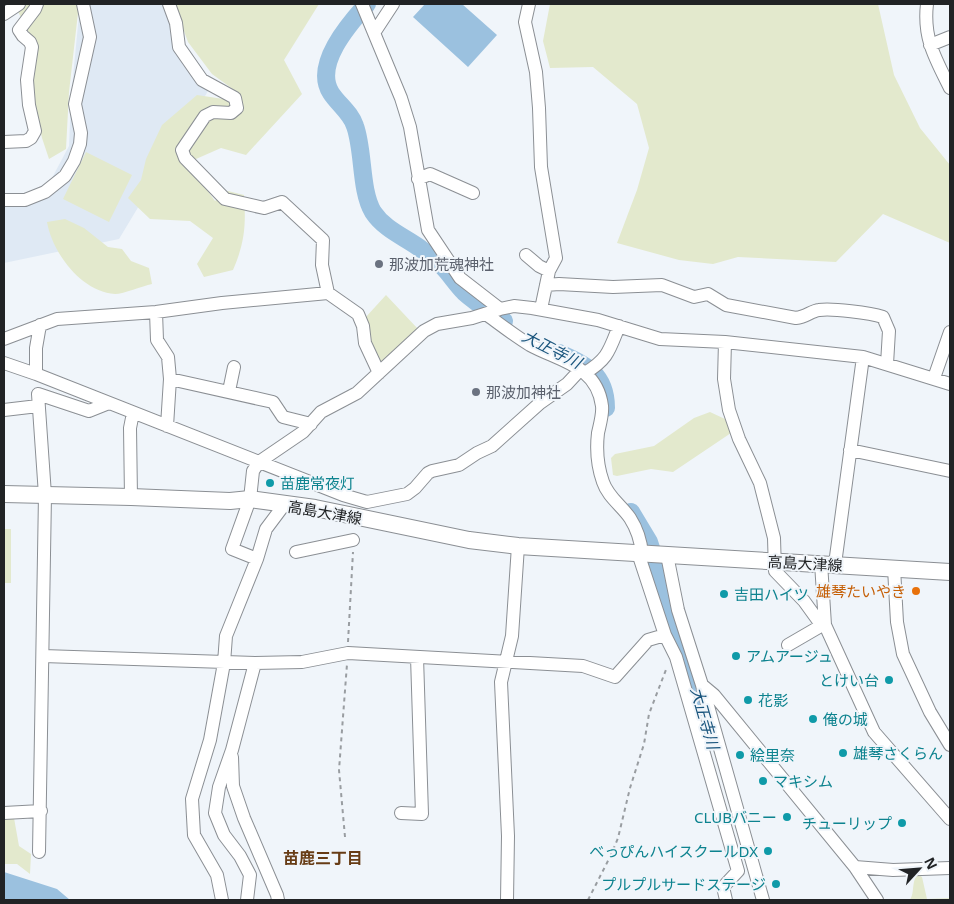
<svg xmlns="http://www.w3.org/2000/svg" width="954" height="904" viewBox="0 0 954 904" font-family="'Noto Sans','Noto Sans JP',sans-serif">
	<rect width="100%" height="100%" fill="#f0f5fa"/>
	<path fill="#dfe9f4" d="M80 4H166L178 45 208 91 119 239 4 263V194L28 196 52 178 69 146 71 98Z"/>
	<path fill="#e3e9cd" d="M14 4H79L69 92 66 149 49 159 42 138 32 92 36 46Z
		M174 4H319L284 60 302 94 246 155 221 148 196 159 193 171 215 201 228 191 244 195C246 226 245 242 233 270L204 277 197 264 213 238 190 221 150 219 128 198 141 180 146 159 162 125 197 95 230 100 241 95 212 74 188 42Z
		M550 4H878L894 75 920 128 950 165V243L883 214 836 262 738 257 713 264 679 260 617 243 637 190 649 148 637 104 593 67 550 68 543 41Z
		M86 152 132 175 109 222 63 199Z
		M65 219 84 228 108 247 122 249 131 261 149 268 152 284C142 286 124 294 115 294 81 292 52 252 47 222Z
		M386 295 418 329 381 364 369 338 365 318Z
		M710 412 725 419 731 433 673 472 651 469 617 476 613 475 611 458 615 454 654 446 694 418Z
		M4 529H11V583H4Z
		M4 817 14 818 19 846 31 854 30 874 17 864H5L4 862Z
		M917 874 922 877 927 899 950 898V900H910C915 891 911 885 917 874Z"/>
	<path fill="#9bc1df" d="M425 4H462L497 35 468 67 413 17Z
		M4 872 57 889 70 900H4Z"/>
	<g fill="none" stroke-linecap="round" stroke-linejoin="round">
		<path stroke="#9bc1df" stroke-width="18" d="M367 4C349 24 313 65 331 93 338 104 351 113 355 126 364 151 360 190 373 212 385 230 405 237 421 249 428 254 436 260 442 266 450 274 456 284 464 292 476 303 491 312 504 321
			M559 353C586 365 606 374 606 408
			M631 512 649 542 703 707"/>
		<defs>
			<path id="minor" d="M169 4 176 23 179 47 202 80 235 98 237 108 231 113 213 112 205 116 182 150 185 158 225 199 264 208 282 202 323 240 322 265 328 293 358 314 363 326 365 343 379 373
				M362 4 401 98 410 127 428 230 460 278 500 309
				M529 4 525 22 536 72 539 108 541 167 556 258 549 271 541 309
				M927 4C923 38 935 58 950 88
				M4 14 19 4
				M374 33 393 4
				M930 45 950 37
				M4 142 26 141 31 138 35 131 29 105 27 80 32 47 30 42 23 36 19 30 35 9 37 4
				M418 179 430 174 473 193
				M4 200H25L45 192 65 176 74 161 80 144 81 133 75 104 90 37 83 4
				M526 255 539 266 549 271
				M546 285 559 284 613 287 662 285 694 297 708 294 726 305 796 318C806 317 811 311 819 310 832 308 870 313 883 317L889 331 887 364
				M156 312 157 340 168 357 170 379 167 426
				M486 314C501 325 515 336 530 345 559 361 597 365 602 406 603 414 600 424 598 433 596 450 597 465 603 482 608 497 621 505 630 518 637 529 641 541 642 554
				M4 339 57 319 156 312 222 303 328 293
				M725 342 724 379 729 410 739 439 760 483 774 538 775 571 804 601 817 619 825 625 874 732 950 819
				M4 363 36 374 343 495 367 502 407 494 415 488 428 473 432 471 459 465 477 453 492 446 540 403 567 384 580 370
				M585 373C608 359 609 351 619 326
				M36 374V348L40 325
				M934 378 950 332
				M170 379 273 402 283 417 311 424
				M229 391 234 367
				M4 410 38 406
				M850 450 950 471
				M131 497 130 428 133 413
				M296 552 353 540
				M638 553 665 635 676 657 738 871 723 887 726 900
				M667 555 678 610 702 685 763 900
				M257 559 232 549 250 499 253 471 259 462 303 432 321 412 357 393 424 331 437 324 472 318 500 309 514 306 532 308 598 320 660 339 725 342 863 357 950 384
				M835 564 863 357
				M894 568 897 622 903 654 930 712 950 745
				M788 645 819 627 825 625 821 563
				M43 656 255 663 302 662 348 653 583 666 615 677 648 640 665 635
				M702 685 714 695 855 867 877 900
				M232 757 233 786 244 818 277 895 278 900
				M4 813 41 811
				M401 813 422 814 417 657
				M39 852 45 495 38 394 89 411 109 403
				M855 867 893 870 950 868
				M222 900 217 875 194 835 192 799 210 740 224 663 226 636 257 559 266 529 284 505
				M247 900 250 875 240 856 224 835 215 813 219 787 232 750 255 663
				M507 900 508 836 501 682 512 636 518 546"/>
			<path id="major" d="M4 494 131 497 230 501 250 499 315 508 469 540 518 546 950 572"/>
		</defs>
		<use href="#minor" stroke="#8b8f94" stroke-width="14"/>
		<use href="#major" stroke="#8b8f94" stroke-width="18"/>
		<path stroke="#999da1" stroke-width="2" stroke-dasharray="4 4" stroke-linecap="butt" d="M348 642 353 552
			M345 837 339 770 347 664
			M588 900 611 855 618 838 630 788 644 744 649 714 667 667"/>
		<use href="#minor" stroke="#fff" stroke-width="12"/>
		<use href="#major" stroke="#fff" stroke-width="16"/>
	</g>
	<g fill="#6b7280" stroke="#f0f5fa" stroke-width="2">
		<circle cx="379" cy="264" r="5"/>
		<circle cx="476" cy="392" r="5"/>
	</g>
	<g fill="#0f9aa8" stroke="#f0f5fa" stroke-width="2">
		<circle cx="270" cy="483" r="5"/>
		<circle cx="724" cy="594" r="5"/>
		<circle cx="736" cy="656" r="5"/>
		<circle cx="889" cy="680" r="5"/>
		<circle cx="748" cy="700" r="5"/>
		<circle cx="813" cy="719" r="5"/>
		<circle cx="843" cy="753" r="5"/>
		<circle cx="740" cy="755" r="5"/>
		<circle cx="763" cy="781" r="5"/>
		<circle cx="787" cy="817" r="5"/>
		<circle cx="902" cy="823" r="5"/>
		<circle cx="768" cy="851" r="5"/>
		<circle cx="776" cy="884" r="5"/>
	</g>
	<circle fill="#e8710a" stroke="#f0f5fa" stroke-width="2" cx="916" cy="591" r="5"/>
	<g text-anchor="middle" dominant-baseline="central" stroke-width="4" stroke-linejoin="round" paint-order="stroke">
		<g font-size="15" fill="#5b616d" stroke="#f0f5fa" text-anchor="start">
			<text x="389" y="264">那波加荒魂神社</text>
			<text x="486" y="392">那波加神社</text>
		</g>
		<g font-size="15" fill="#0d838f" stroke="#f0f5fa" text-anchor="start">
			<text x="280" y="483">苗鹿常夜灯</text>
			<text x="734" y="594">吉田ハイツ</text>
			<text x="746" y="656">アムアージュ</text>
			<text x="879" y="680" text-anchor="end">とけい台</text>
			<text x="758" y="700">花影</text>
			<text x="823" y="719">俺の城</text>
			<text x="853" y="753">雄琴さくらん</text>
			<text x="750" y="755">絵里奈</text>
			<text x="773" y="781">マキシム</text>
			<text x="777" y="817" text-anchor="end">CLUBバニー</text>
			<text x="892" y="823" text-anchor="end">チューリップ</text>
			<text x="758" y="851" text-anchor="end">べっぴんハイスクールDX</text>
			<text x="766" y="884" text-anchor="end">プルプルサードステージ</text>
		</g>
		<g font-size="15" fill="#212325" stroke="#f0f5fa">
			<text transform="translate(325 512) rotate(10)">高島大津線</text>
			<text transform="translate(805 563) rotate(3)">高島大津線</text>
		</g>
		<g font-size="15" fill="#c56008" stroke="#f0f5fa" text-anchor="end">
			<text x="906" y="591">雄琴たいやき</text>
		</g>
		<g font-size="16" font-style="italic" fill="#1a557d" stroke="#f0f5fa">
			<text transform="translate(552 349) rotate(27)">大正寺川</text>
			<text transform="translate(705 718) rotate(74)">大正寺川</text>
		</g>
		<g font-size="16" font-weight="bold" fill="#673c15" stroke="#f0f5fa">
			<text x="323" y="858">苗鹿三丁目</text>
		</g>
	</g>
	<rect width="954" height="904" fill="none" stroke="#212325" stroke-width="10"/>
	<g transform="translate(919 869) rotate(64)" stroke="#f0f5fa" stroke-width="4" paint-order="stroke">
	<path d="M0-4L9 19L0 12L-9 19Z" fill="#212325"/>
	<text y="-8" font-size="14" font-weight="bold" text-anchor="middle" fill="#212325">N</text>
	</g>
</svg>
